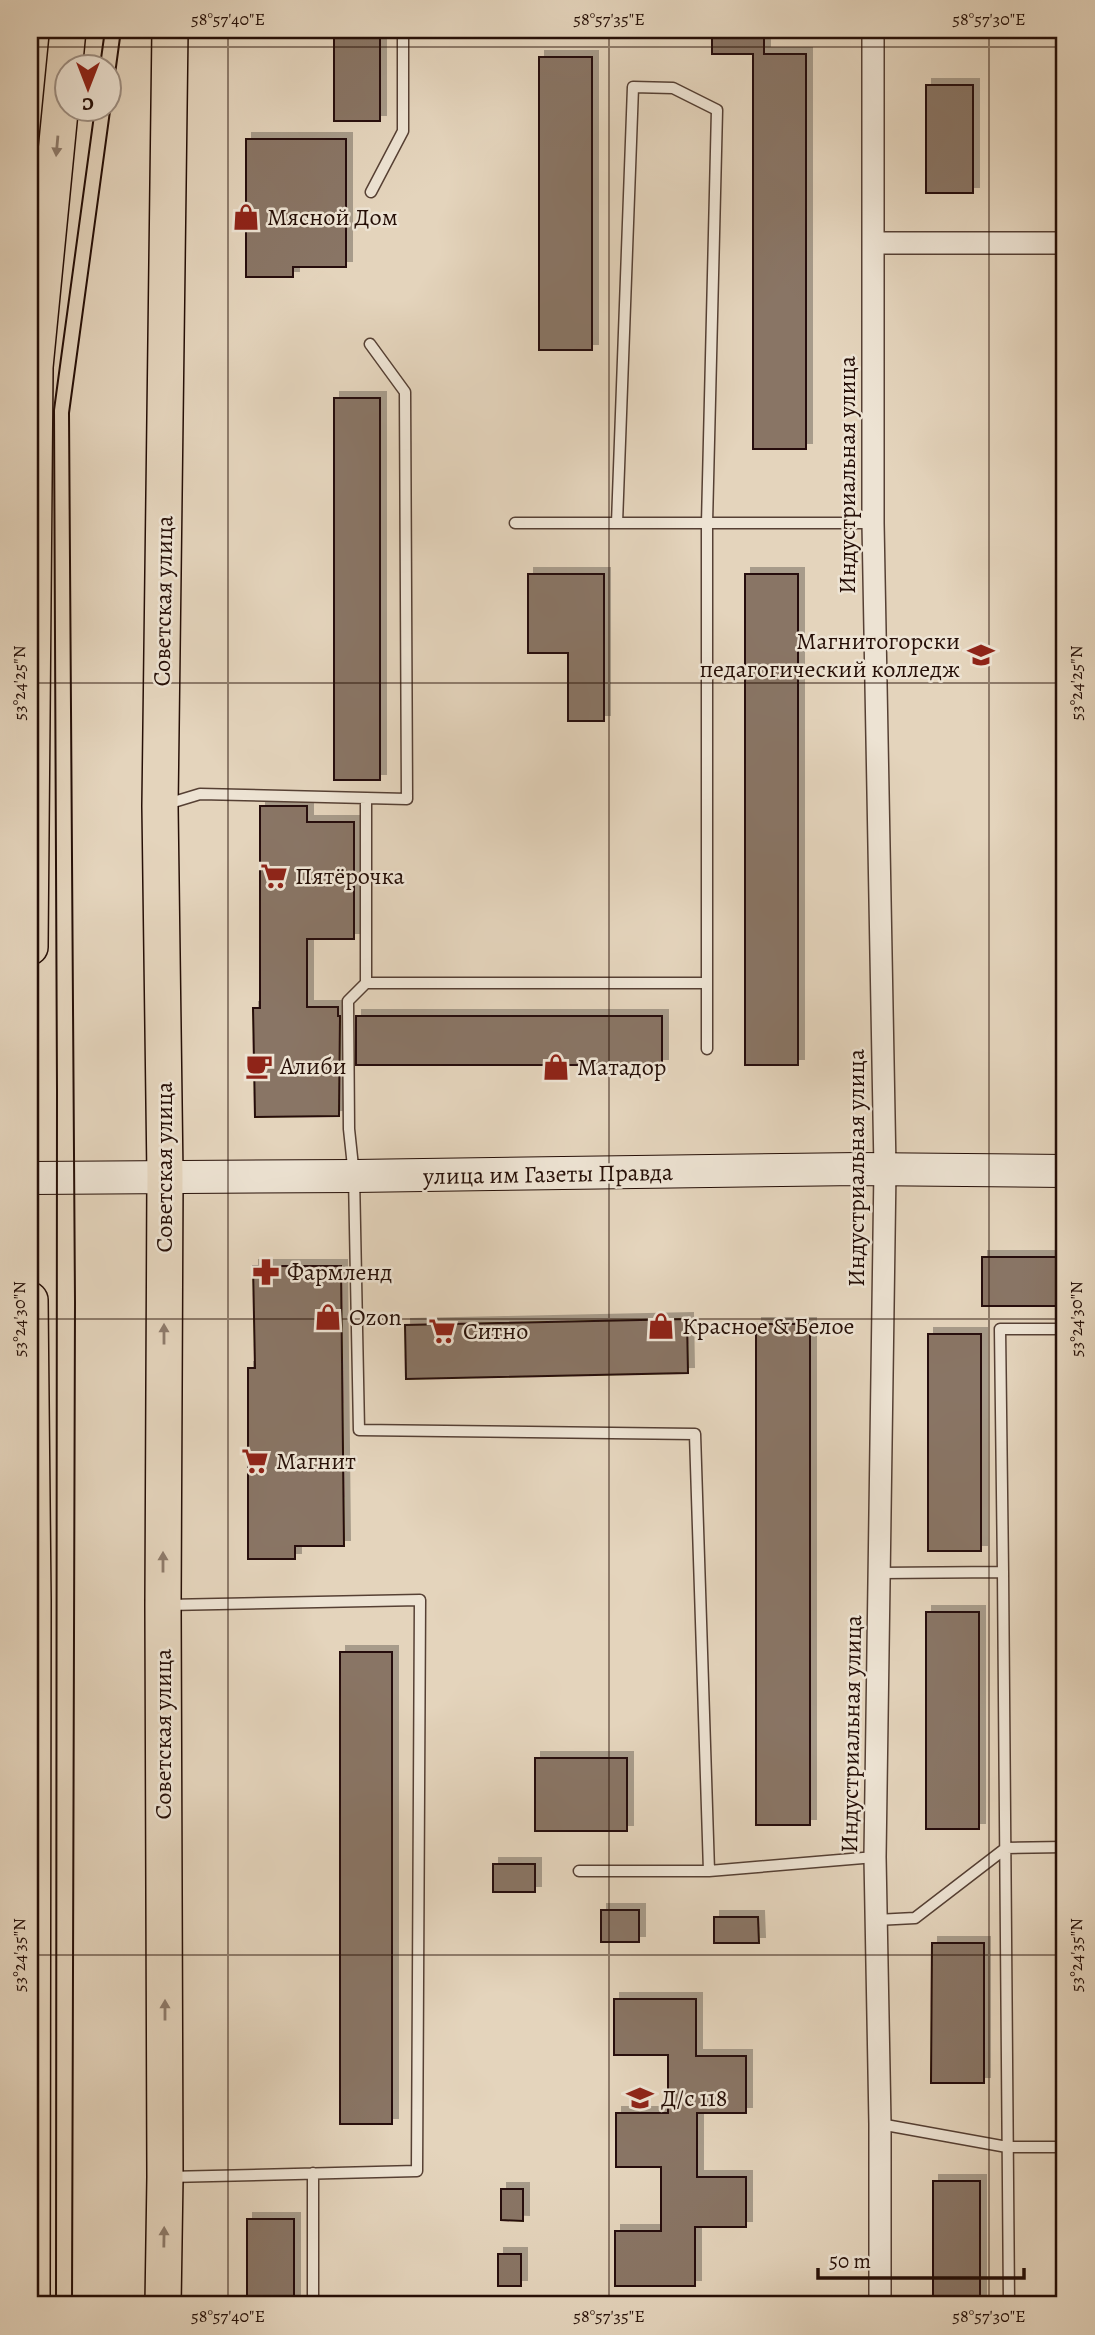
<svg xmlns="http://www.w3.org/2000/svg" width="1095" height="2335" viewBox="0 0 1095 2335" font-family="Alegreya,serif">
	<defs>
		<filter id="shadow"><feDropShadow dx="6" dy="-6" stdDeviation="0" flood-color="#0004"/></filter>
	</defs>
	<rect width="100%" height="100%" fill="#e4d4bc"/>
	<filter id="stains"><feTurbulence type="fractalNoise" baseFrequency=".00286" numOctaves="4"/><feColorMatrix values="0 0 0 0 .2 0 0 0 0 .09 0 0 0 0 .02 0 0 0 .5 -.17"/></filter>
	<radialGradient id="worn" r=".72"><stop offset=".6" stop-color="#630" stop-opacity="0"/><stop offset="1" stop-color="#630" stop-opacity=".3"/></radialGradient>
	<path fill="#897565" stroke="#260f07" stroke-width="2" filter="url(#shadow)" d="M334 30H380V121H334Z
		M712 30H764V54H806V449H753V54H712Z
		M539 57H592V350H539Z
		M926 85H973V193H926Z
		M246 139H346V267H293V277H246Z
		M334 398H380V780H334Z
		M528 574H604V721H568V653H528Z
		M745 574H798V1065H745Z
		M260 806H307V822H354V939H307V1007H338V1016H340L339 1116 255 1117 253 1008H260Z
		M356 1016H662V1065H356Z
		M982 1257H1065V1306H982Z
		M253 1266H341L344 1546H295V1559H248V1368H255Z
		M687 1319 688 1373 406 1379 405 1325Z
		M756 1324H810V1825H756Z
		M928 1334H981V1551H928Z
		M926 1612H979V1829H926Z
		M340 1652H392V2124H340Z
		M535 1758H627V1831H535Z
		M493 1864H535V1892H493Z
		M601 1910H639V1942H601Z
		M714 1917H758L759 1943H714Z
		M932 1943H984V2083H931Z
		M614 1999H696V2056H746V2113H697V2177H746V2227H695V2286H615V2231H661V2167H616V2113H668V2055H614Z
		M933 2181H980V2305H933Z
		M501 2189H523V2221L501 2220Z
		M247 2219H294V2305H247Z
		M498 2254H521V2286H498Z"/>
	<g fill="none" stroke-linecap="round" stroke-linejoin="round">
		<defs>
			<path id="lane" d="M371 192 403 131V30
				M515 523H873
				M617 523 633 87 673 88 717 110 707 523V1049
				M366 799V983L348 1001 349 1129 354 1176 359 1430 695 1434 709 1871
				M167 804 200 794 407 799 405 392 370 344
				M366 983H707
				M1003 1572 1000 1329H1065
				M879 1573 1003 1572 1009 2305
				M167 1605 420 1600 417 2171 168 2177
				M579 1871H709L875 1857
				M876 1920 915 1918 1006 1848 1065 1847
				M880 2124 1007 2147H1065
				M313 2173V2305"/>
			<path id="street" d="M873 30V523L885 1169 875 1857 880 2124V2305
				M874 243H1065"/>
			<path id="secondary" d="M30 1178 354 1176 859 1169 1065 1171"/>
			<path id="primary" d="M30 947 35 367 68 30
				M30 1300 33 1600 32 2305
				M163 2305 165 2177 163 1605 165 1176 160 806 170 30"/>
		</defs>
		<use href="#lane" stroke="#564034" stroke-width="13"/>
		<use href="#street" stroke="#564034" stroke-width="24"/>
		<use href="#secondary" stroke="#260f07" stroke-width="34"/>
		<use href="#primary" stroke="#260f07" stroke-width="38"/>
		<use href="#lane" stroke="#ede3d3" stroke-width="10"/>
		<use href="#street" stroke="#ede3d3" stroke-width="21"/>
		<use href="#secondary" stroke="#ede3d3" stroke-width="32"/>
		<use href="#primary" stroke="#e4d4bc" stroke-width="35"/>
		<path stroke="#260f07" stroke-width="2" d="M100 66 105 30
			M56 2305 57 1089 54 410 95 108
			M72 2305 75 1302 69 413 121 30"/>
	</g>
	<defs><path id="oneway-solid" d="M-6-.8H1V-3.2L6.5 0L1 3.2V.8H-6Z" transform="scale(1.75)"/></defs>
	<g fill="#8e7b6b">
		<use href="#oneway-solid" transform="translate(57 146) rotate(95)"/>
		<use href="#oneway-solid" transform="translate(164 1334) rotate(-90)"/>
		<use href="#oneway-solid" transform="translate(163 1562) rotate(-90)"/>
		<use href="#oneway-solid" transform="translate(165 2010) rotate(-90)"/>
		<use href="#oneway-solid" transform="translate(164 2237) rotate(-89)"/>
	</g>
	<path fill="none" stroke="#260f07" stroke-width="2" stroke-opacity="0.45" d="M228 30V2305M609 30V2305M989 30V2305M30 47H1065M30 683H1065M30 1319H1065M30 1955H1065"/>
	<defs>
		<symbol id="shop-bare" viewBox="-9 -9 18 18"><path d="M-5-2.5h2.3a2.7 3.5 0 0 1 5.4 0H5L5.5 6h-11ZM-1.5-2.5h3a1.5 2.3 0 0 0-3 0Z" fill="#8f2418" stroke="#ede3d3" stroke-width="2.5" paint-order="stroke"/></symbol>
		<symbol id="university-bare" viewBox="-9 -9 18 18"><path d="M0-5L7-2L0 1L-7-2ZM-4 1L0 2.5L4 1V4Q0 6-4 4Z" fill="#8f2418" stroke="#ede3d3" stroke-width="2.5" paint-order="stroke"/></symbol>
		<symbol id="supermarket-bare" viewBox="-9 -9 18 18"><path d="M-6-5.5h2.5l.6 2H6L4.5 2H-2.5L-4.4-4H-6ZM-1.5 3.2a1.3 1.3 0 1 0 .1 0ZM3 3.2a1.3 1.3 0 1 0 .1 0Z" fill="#8f2418" stroke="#ede3d3" stroke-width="2.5" paint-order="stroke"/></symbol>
		<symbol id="cafe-bare" viewBox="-9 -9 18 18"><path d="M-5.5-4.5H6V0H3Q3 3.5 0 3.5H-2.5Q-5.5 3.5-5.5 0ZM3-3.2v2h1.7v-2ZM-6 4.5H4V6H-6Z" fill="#8f2418" stroke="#ede3d3" stroke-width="2.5" paint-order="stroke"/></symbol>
		<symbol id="pharmacy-bare" viewBox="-9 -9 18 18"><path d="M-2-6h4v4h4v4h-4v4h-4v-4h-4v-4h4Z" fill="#8f2418" stroke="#ede3d3" stroke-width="2.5" paint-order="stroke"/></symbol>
		<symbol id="school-bare" viewBox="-9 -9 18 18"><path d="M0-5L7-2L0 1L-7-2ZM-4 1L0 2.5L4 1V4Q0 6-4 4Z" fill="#8f2418" stroke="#ede3d3" stroke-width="2.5" paint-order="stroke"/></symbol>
	</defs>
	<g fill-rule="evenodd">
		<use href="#shop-bare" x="227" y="198" width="38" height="38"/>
		<use href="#university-bare" x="962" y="636" width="38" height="38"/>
		<use href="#supermarket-bare" x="255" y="857" width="38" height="38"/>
		<use href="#cafe-bare" x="240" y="1047" width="38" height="38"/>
		<use href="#shop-bare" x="537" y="1048" width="38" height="38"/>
		<use href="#pharmacy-bare" x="247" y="1253" width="38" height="38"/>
		<use href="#shop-bare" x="309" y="1298" width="38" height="38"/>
		<use href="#shop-bare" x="642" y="1307" width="38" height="38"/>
		<use href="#supermarket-bare" x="423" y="1312" width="38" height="38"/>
		<use href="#supermarket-bare" x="236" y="1442" width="38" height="38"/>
		<use href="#school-bare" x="621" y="2079" width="38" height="38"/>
	</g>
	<g text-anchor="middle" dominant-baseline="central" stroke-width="5" stroke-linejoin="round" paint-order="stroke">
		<g font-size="24" fill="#260f07" stroke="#ede3d3" text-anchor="start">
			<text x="267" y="217">Мясной Дом</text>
			<text x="960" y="641" text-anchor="end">Магнитогорски<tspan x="960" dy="28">педагогический колледж</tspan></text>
			<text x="295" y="876">Пятёрочка</text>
			<text x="280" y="1066">Алиби</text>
			<text x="577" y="1067">Матадор</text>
			<text x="287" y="1272">Фармленд</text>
			<text x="349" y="1317">Ozon</text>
			<text x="682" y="1326">Красное &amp; Белое</text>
			<text x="463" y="1331">Ситно</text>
			<text x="276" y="1461">Магнит</text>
			<text x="661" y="2098">Д/с 118</text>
		</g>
		<g font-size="24" fill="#260f07" stroke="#ede3d3">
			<text transform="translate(847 475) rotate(-90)">Индустриальная улица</text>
			<text transform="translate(163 601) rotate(-89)">Советская улица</text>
			<text transform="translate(164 1167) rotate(-90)">Советская улица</text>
			<text transform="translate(856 1168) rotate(-90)">Индустриальная улица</text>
			<text transform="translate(548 1174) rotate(-1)">улица им Газеты Правда</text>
			<text transform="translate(163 1734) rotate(-90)">Советская улица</text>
			<text transform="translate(851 1734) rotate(-89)">Индустриальная улица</text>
		</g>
	</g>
	<rect width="1095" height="2335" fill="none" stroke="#e4d4bc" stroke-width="77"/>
	<g transform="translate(88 88) rotate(180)"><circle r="33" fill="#ede3d3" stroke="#9d8e81" stroke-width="2"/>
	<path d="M0-5L12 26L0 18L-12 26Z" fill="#8f2418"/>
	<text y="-10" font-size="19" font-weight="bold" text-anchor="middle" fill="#260f07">С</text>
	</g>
	<path d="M818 2268v10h206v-10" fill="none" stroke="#260f07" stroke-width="3.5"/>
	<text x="829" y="2268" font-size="21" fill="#260f07" stroke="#ede3d3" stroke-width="5" paint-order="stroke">50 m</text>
	<rect x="38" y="38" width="1018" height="2258" fill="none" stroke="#260f07" stroke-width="2.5"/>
	<g font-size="18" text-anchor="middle" fill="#260f07">
		<text x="228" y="25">58°57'40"E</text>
		<text x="609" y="25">58°57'35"E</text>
		<text x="989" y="25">58°57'30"E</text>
		<text transform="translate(1076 683) rotate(-90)" y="6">53°24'25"N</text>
		<text transform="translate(19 683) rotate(-90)" y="6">53°24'25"N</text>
		<text transform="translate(19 1319) rotate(-90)" y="6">53°24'30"N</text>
		<text transform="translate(1076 1319) rotate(-90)" y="6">53°24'30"N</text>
		<text transform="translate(1076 1955) rotate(-90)" y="6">53°24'35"N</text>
		<text transform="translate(19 1955) rotate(-90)" y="6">53°24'35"N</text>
		<text x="228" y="2322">58°57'40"E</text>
		<text x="609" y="2322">58°57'35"E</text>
		<text x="989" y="2322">58°57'30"E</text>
	</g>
	<rect width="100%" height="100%" filter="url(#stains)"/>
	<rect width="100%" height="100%" fill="url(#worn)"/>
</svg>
